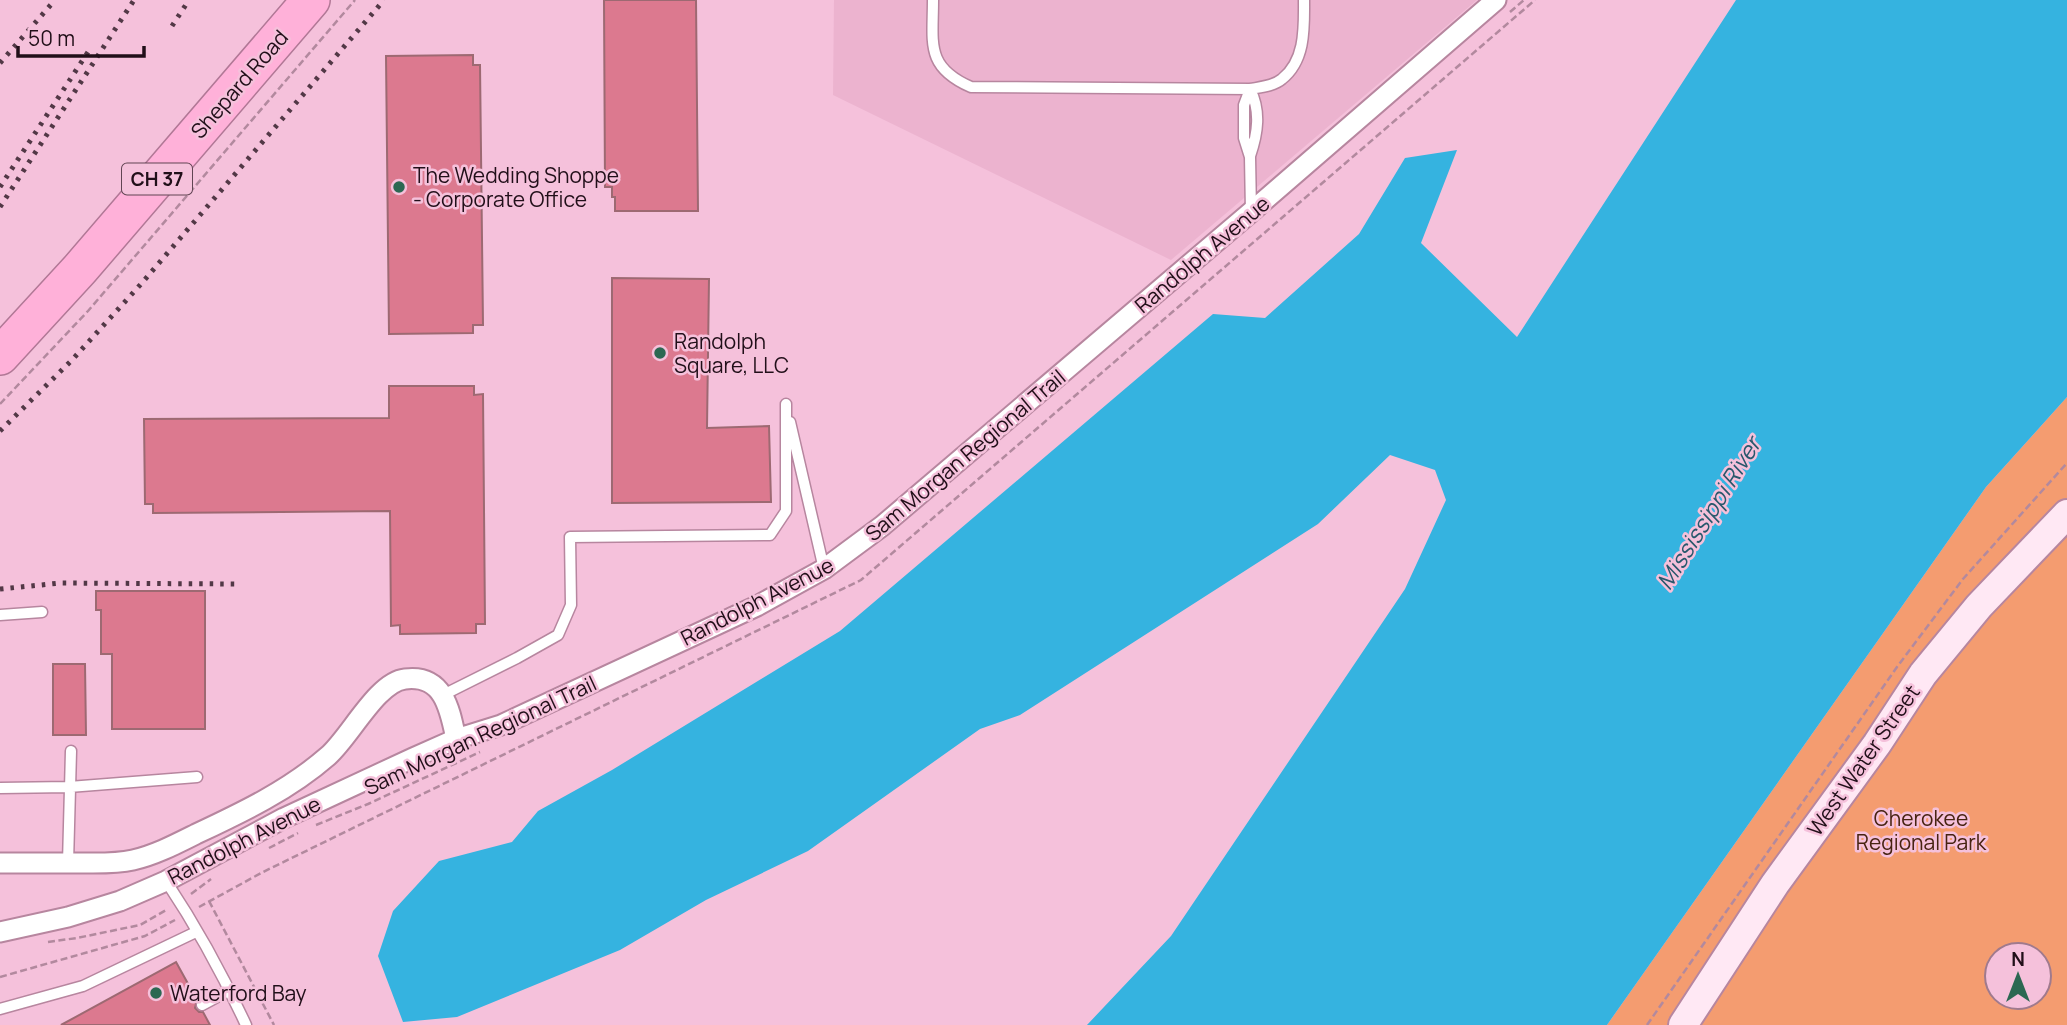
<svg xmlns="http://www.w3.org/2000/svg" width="2067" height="1025" viewBox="0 0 2067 1025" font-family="Manrope,sans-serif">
	<rect width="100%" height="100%" fill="#f5c1db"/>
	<path fill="#ecb3cf" d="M834 0H1477L1171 260 833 95Z"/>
	<path fill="#f49c70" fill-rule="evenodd" d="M2067 397V1025H1607L1986 487ZM1997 955H2039V997H1997Z"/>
	<path fill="#35b3e0" d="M1736 0H2067V397L1986 487 1607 1025H1087L1171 936 1405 589 1446 500 1435 470 1390 455 1318 524 1020 715 980 729 808 851 706 900 620 950 457 1017 403 1022 378 956 393 911 439 861 512 842 538 811 612 770 840 631 1213 314 1265 318 1359 234 1405 158 1457 150 1421 243 1517 337Z"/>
	<path fill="#dc798f" stroke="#9d6972" stroke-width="2" d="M604 0H696L698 211H615V197H612V187H605Z
		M473 55V65H480L483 325H473V333L389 334 386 56Z
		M612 278 709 279 707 428 769 426 771 502 612 503Z
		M389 386H474V395L483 394 485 624H476V633L400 634V625L391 626 390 511 153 513V504H145L144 419 389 418Z
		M96 591H205V729H112V654H101V610H96Z
		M53 664H85L86 735H53Z
		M176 962 197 1000 195 1008 199 1012H203L210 1025H61Z"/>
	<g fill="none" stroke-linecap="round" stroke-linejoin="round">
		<defs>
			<path id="lane" d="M933 0C933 43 925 67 971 87L1250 89C1261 87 1274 86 1282 79 1306 60 1304 27 1304 0
				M1250 89 1244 105V138L1250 157 1251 212
				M1250 156C1258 133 1261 111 1250 89
				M790 422 824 569
				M0 615 42 612
				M443 695 517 658 558 635 571 605 570 537 770 535 786 511V404
				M0 788 69 787 197 777
				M68 863 71 751
				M166 881C196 926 223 975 246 1025
				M202 1005 230 990
				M0 1009 83 986 196 932"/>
			<path id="street" d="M0 863C27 863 53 863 80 863 97 863 115 864 133 860 155 855 176 844 196 834 243 812 289 790 328 756 350 737 377 682 405 679 444 674 450 710 456 739
				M0 932 68 917 120 901 166 881 284 818 413 758 456 739 501 725 757 606 824 569 882 526 1251 212 1496 0"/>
			<path id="secondary" d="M1683 1025 1775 884 1877 744 1923 674 1979 606 2067 514"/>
			<path id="highway" d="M0 356 80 269 311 0"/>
		</defs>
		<use href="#lane" stroke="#b7869f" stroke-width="13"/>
		<use href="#street" stroke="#b7869f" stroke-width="23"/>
		<use href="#secondary" stroke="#b7869f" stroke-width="32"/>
		<use href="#highway" stroke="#b17896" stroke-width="40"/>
		<path stroke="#b2899e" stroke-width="2.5" stroke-dasharray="7 3.5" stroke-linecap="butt" d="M1510 12 1524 0
			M0 404 88 311 355 0
			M316 825 368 804 480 752
			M269 848 298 833
			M191 894 211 879
			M209 901 274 1025
			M199 907 263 872 861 580 1535 0
			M48 942 77 938 140 925 168 909
			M0 977 145 936 175 920
			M1647 1025 1897 667 1963 579 2067 463"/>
		<use href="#lane" stroke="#fff" stroke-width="10"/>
		<use href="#street" stroke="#fff" stroke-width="19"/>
		<use href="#secondary" stroke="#ffe8f4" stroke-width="28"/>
		<use href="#highway" stroke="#ffb1d9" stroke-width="37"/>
		<path stroke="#523846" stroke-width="5" stroke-dasharray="3.5 7" stroke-linecap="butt" d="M172 26 189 0
			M0 63 55 0
			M0 187 88 52
			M0 207 134 0
			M0 431 72 360 141 284 384 0
			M0 589 61 583 236 584"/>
	</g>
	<g fill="#2c6852" stroke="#f5c1db" stroke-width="2.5">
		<circle cx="399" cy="187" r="7"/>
		<circle cx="660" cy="353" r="7"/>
		<circle cx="156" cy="993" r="7"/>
	</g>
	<g text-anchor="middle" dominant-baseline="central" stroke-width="5" stroke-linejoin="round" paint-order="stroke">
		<rect fill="#f5c1db" stroke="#614453" stroke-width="2" x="122" y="163.5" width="70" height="31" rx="5"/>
		<g font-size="19" font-weight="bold" fill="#210f19">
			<text x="157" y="179">CH 37</text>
		</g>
		<g font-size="21" fill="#210f19" stroke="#f5c1db">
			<text transform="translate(239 84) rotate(-49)">Shepard Road</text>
			<text transform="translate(1202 254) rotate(-40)">Randolph Avenue</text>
			<text transform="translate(965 455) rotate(-40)">Sam Morgan Regional Trail</text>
			<text transform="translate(757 601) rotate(-27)">Randolph Avenue</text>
			<text transform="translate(480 735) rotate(-25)">Sam Morgan Regional Trail</text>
			<text transform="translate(1863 760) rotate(-55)">West Water Street</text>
			<text transform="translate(244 840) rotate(-27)">Randolph Avenue</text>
		</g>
		<g font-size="21" fill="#210f19" stroke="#f5c1db" text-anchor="start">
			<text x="413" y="175">The Wedding Shoppe<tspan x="413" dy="24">- Corporate Office</tspan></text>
			<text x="674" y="341">Randolph<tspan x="674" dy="24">Square, LLC</tspan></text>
			<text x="170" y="993">Waterford Bay</text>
		</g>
		<g font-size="21" fill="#472311" stroke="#f5c1db">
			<text x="1921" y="818">Cherokee<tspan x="1921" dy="24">Regional Park</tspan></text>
		</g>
		<g font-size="23" font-style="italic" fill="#28586c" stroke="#f5c1db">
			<text transform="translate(1708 513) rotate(-58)">Mississippi River</text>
		</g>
	</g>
	<g transform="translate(2018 976)"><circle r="33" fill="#f5c1db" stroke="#a07a8d" stroke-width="2"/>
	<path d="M0-5L12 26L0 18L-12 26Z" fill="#2c6852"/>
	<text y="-10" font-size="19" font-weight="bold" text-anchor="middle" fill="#210f19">N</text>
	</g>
	<path d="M18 46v10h126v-10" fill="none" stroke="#210f19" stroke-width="3.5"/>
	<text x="28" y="46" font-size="21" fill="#210f19" stroke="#f5c1db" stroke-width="5" paint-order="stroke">50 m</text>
</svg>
